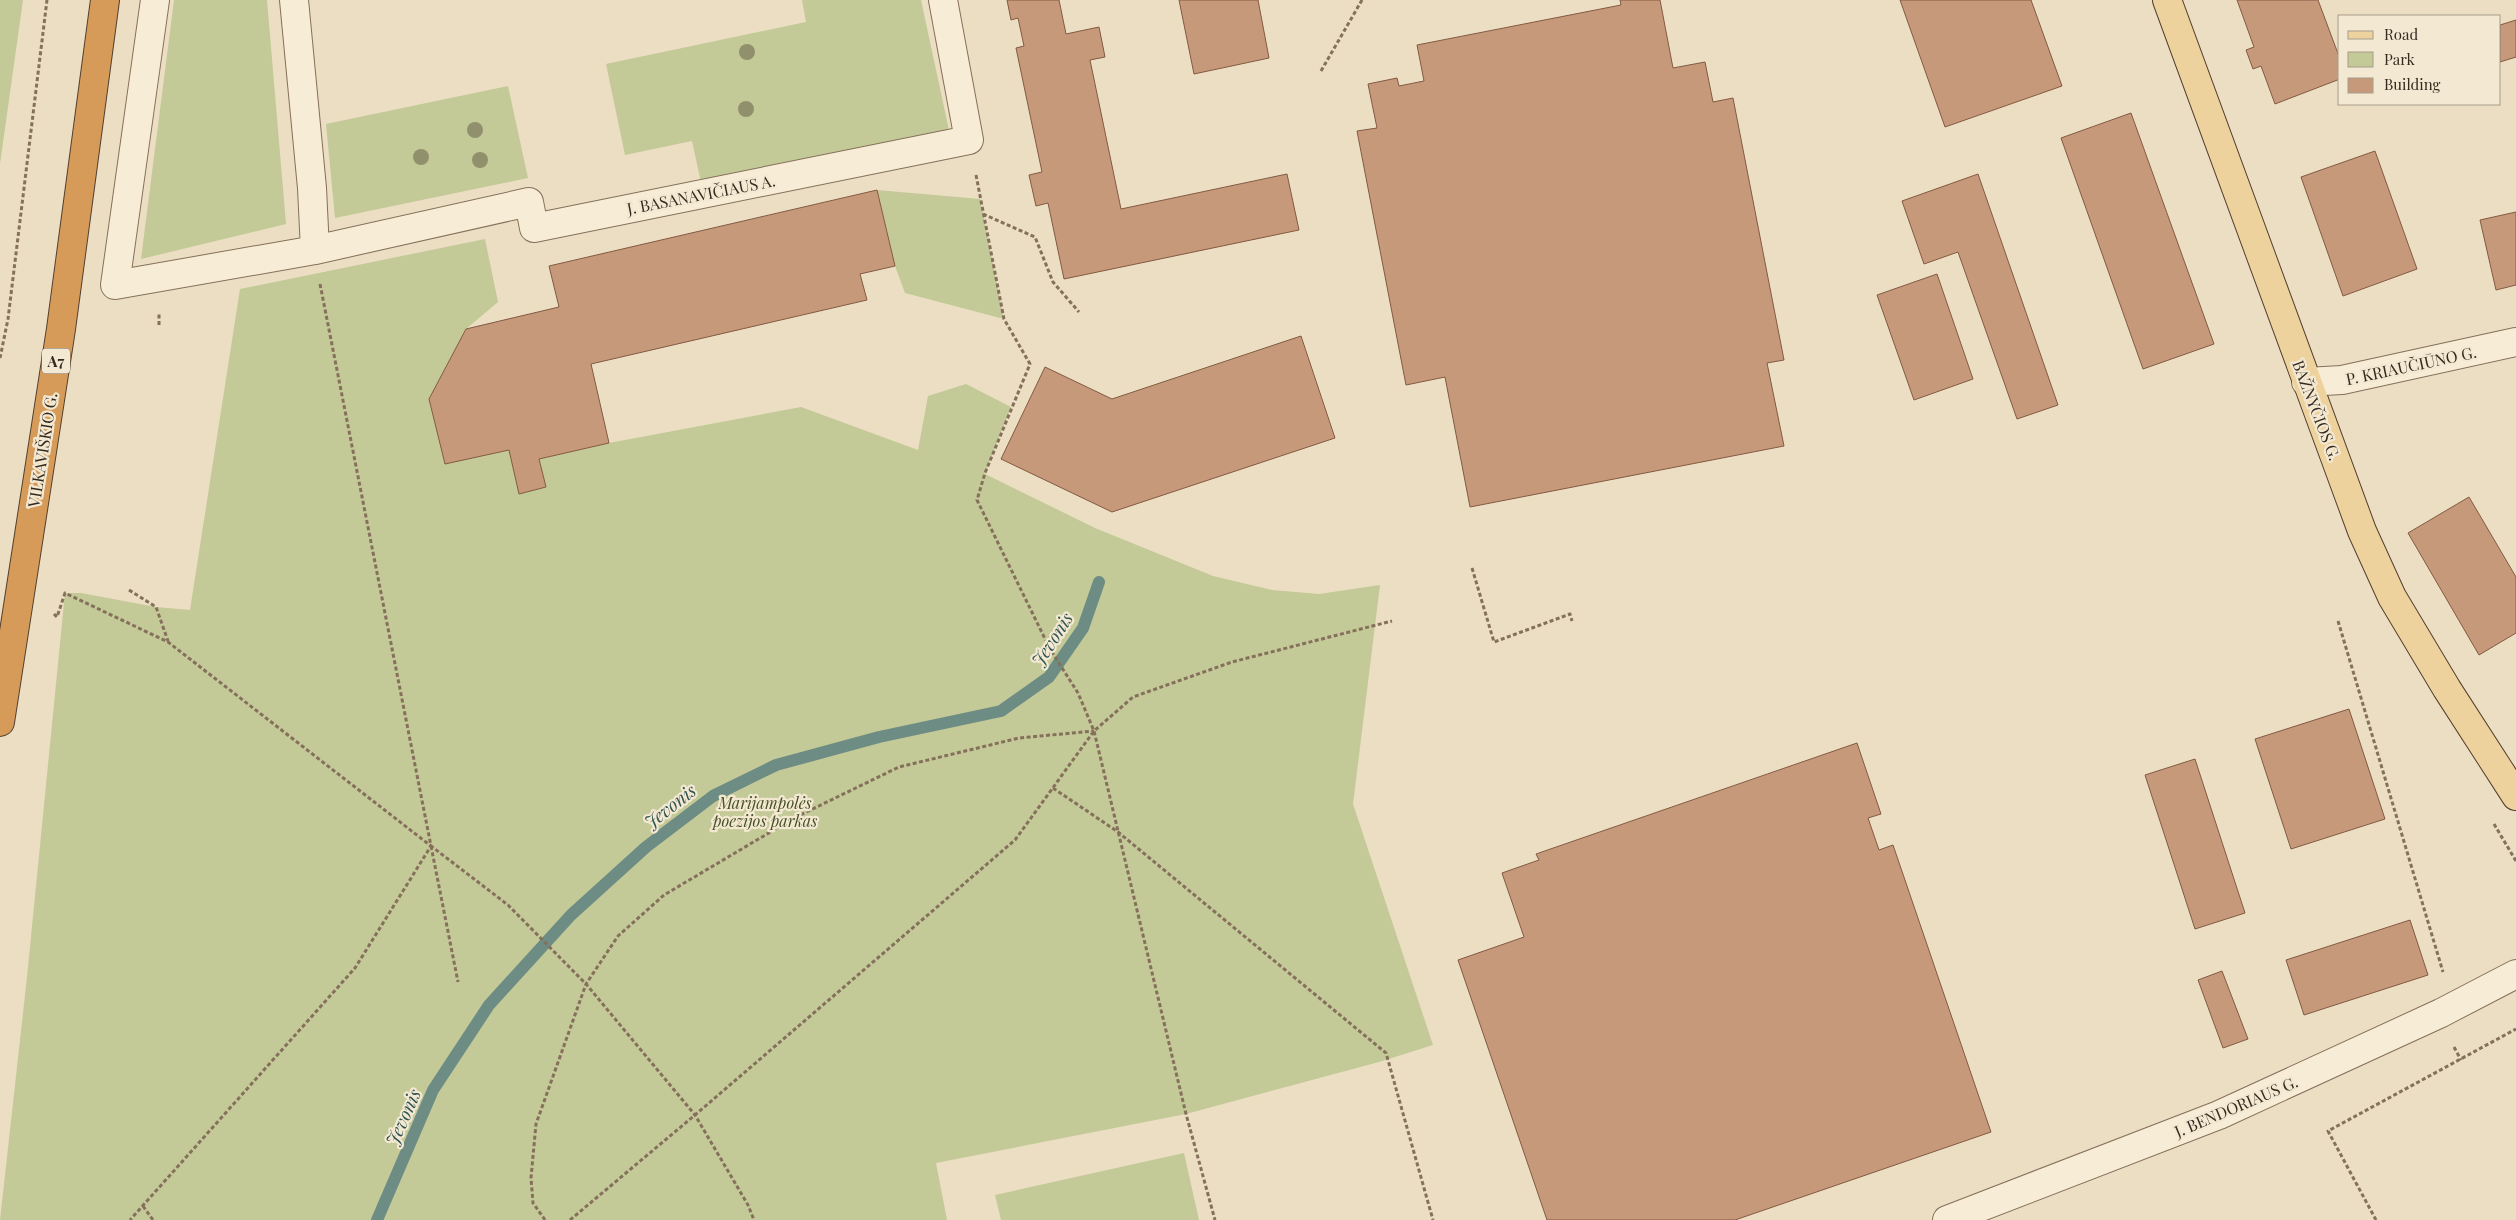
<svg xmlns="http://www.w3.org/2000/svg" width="2516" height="1220" viewBox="0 0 2516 1220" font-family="'Playfair Display',serif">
	<rect width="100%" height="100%" fill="#ebdec3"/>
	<path fill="#c4c998" d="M0 0H23L0 164Z
		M174 0H267L286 224 141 259Z
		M802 0H921L950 135 702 187 692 141 625 155 606 64 806 22Z
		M508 86 528 178 335 218 326 124Z
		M877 190 980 199 1004 319 905 293 895 266Z
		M485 239 498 302 466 329 429 399 445 464 509 450 519 494 545 487 539 459 609 443 801 407 918 450 928 396 966 384 1011 407 985 474 1095 528 1213 576 1272 590 1319 594 1380 585 1353 804 1433 1045 1379 1062 1186 1114 936 1163 947 1220H0L27 977 65 593H81L156 607 190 610 240 289Z
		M1184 1153 1199 1220H1001L995 1195Z"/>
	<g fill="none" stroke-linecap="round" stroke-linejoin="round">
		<path stroke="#6d8c83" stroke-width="12" d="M377 1220 433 1090 489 1005 571 915 646 847 713 796 776 765 879 737 1001 711 1049 677 1083 628 1099 582"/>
	</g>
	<path fill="#c7997b" stroke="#825a42" d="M1007 0H1059L1066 34 1099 27 1105 57 1090 60 1121 209 1287 174 1299 230 1064 279 1048 203 1036 206 1029 175 1042 172 1016 48 1024 46 1018 18 1011 20Z
		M1179 0H1258L1269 58 1194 74Z
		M1620 0H1660L1673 68 1705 62 1713 102 1733 98 1784 360 1767 363 1784 446 1470 507 1445 377 1406 385 1357 131 1377 128 1368 84 1397 78 1399 86 1424 81 1417 45 1621 5Z
		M1900 0H2031L2062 86 1945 127Z
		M2237 0H2318L2340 59V79L2275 104 2261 66 2253 69 2246 50 2254 47Z
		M2516 20V57L2500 62V25Z
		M2131 113 2214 344 2143 369 2061 138Z
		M2375 151 2417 269 2343 296 2301 177Z
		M1978 174 2058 405 2017 419 1958 252 1924 264 1902 201Z
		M877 190 895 266 860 274 867 300 591 364 609 443 539 459 546 487 519 494 509 450 445 464 429 399 466 329 559 307 549 266Z
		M2516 212V285L2496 290 2480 220Z
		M1937 274 1973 379 1914 400 1877 295Z
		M1301 336 1335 438 1112 512 1001 459 1045 367 1112 399Z
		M2469 497 2516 577V633L2479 655 2408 533Z
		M2349 709 2385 819 2291 849 2255 739Z
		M1857 743 1881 814 1868 818 1879 850 1893 845 1991 1132 1735 1220H1547L1458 960 1524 937 1502 873 1539 860 1536 854Z
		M2195 759 2245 913 2195 929 2145 775Z
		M2410 920 2428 975 2304 1015 2286 960Z
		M2222 971 2248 1039 2223 1048 2198 980Z"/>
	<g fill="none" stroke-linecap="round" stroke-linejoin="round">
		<defs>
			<path id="minor" d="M155 0 115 285 315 250 312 188 294 0
				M315 250 529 202 534 228 969 140 943 0
				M2306 382 2342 380 2516 342
				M1947 1220 2219 1115 2441 1013 2516 974"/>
			<path id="major" d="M2167 0 2362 531 2392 597 2447 689 2516 796"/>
			<path id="highway" d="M0 722 61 329 105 0"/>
		</defs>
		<use href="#minor" stroke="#85705b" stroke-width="30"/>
		<use href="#major" stroke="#533f2f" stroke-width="30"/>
		<use href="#highway" stroke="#533f2f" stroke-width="30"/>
		<path stroke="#85705b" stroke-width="3" stroke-dasharray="4 2.5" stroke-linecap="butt" d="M1321 71 1362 0
			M976 175 1004 319 1030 364 985 473 977 500 1050 649 1078 693 1094 731 1186 1114 1215 1220
			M983 214 1035 237 1053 282 1079 312
			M320 284 431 846 508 905 586 984 695 1115 748 1205 754 1220
			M159 325V313
			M0 358 8 319 47 0
			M1472 568 1494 642 1570 614 1572 621
			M129 590 156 607 168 641
			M54 614 57 617 65 593 168 642 431 846 355 968 130 1220
			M2338 621 2443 972
			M1053 788 1118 832 1386 1053 1433 1220
			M2494 824 2516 861
			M431 846 458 982
			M2454 1047 2461 1060
			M143 1206 153 1220
			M545 1220 533 1203 531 1178 536 1124 586 984 618 936 664 895 794 818 899 767 1019 738 1094 731
			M570 1220 695 1115 1015 840 1094 731 1133 697 1232 662 1392 621
			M2376 1220 2328 1131 2516 1029"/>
		<use href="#minor" stroke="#f7ecd6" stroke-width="28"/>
		<use href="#major" stroke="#edd29d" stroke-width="28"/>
		<use href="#highway" stroke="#d69b58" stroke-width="28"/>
	</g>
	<g fill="#91906d">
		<circle cx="747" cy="52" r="8"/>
		<circle cx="746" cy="109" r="8"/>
		<circle cx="475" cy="130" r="8"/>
		<circle cx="421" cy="157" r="8"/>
		<circle cx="480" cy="160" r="8"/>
	</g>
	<g text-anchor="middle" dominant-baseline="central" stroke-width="4.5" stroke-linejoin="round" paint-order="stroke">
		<rect fill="#f3e9d2" stroke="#6e6354" stroke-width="1" x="42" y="348.5" width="28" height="25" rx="4"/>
		<g font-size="15" font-weight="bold" fill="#35291e">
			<text x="56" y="361">A7</text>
		</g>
		<g font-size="16" fill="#35291e" stroke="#f3e9d2">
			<text transform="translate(701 194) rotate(-11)">J. BASANAVIČIAUS A.</text>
			<text transform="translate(2411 365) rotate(-12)">P. KRIAUČIŪNO G.</text>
			<text transform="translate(2317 410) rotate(69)">BAŽNYČIOS G.</text>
			<text transform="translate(42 450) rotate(-81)">VILKAVIŠKIO G.</text>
			<text transform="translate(2236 1106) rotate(-23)">J. BENDORIAUS G.</text>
		</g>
		<g font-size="16" font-style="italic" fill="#475126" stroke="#f3e9d2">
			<text x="765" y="802">Marijampolės<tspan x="765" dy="18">poezijos parkas</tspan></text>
		</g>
		<g font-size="18" font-style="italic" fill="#2e5451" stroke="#f3e9d2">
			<text transform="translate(1052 639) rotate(-57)">Jevonis</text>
			<text transform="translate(670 806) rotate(-38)">Jevonis</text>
			<text transform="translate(403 1117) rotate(-66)">Jevonis</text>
		</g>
	</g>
	<rect x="2338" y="15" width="162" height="90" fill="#f3e9d2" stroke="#a79c8a"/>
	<rect x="2348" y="31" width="25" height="8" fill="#edd29d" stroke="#a79c8a"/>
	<text x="2384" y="40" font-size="15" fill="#35291e">Road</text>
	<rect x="2348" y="52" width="25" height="15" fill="#c4c998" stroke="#a79c8a"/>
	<text x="2384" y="65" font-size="15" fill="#35291e">Park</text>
	<rect x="2348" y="78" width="25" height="15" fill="#c7997b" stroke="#a79c8a"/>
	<text x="2384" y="90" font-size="15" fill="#35291e">Building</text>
</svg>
